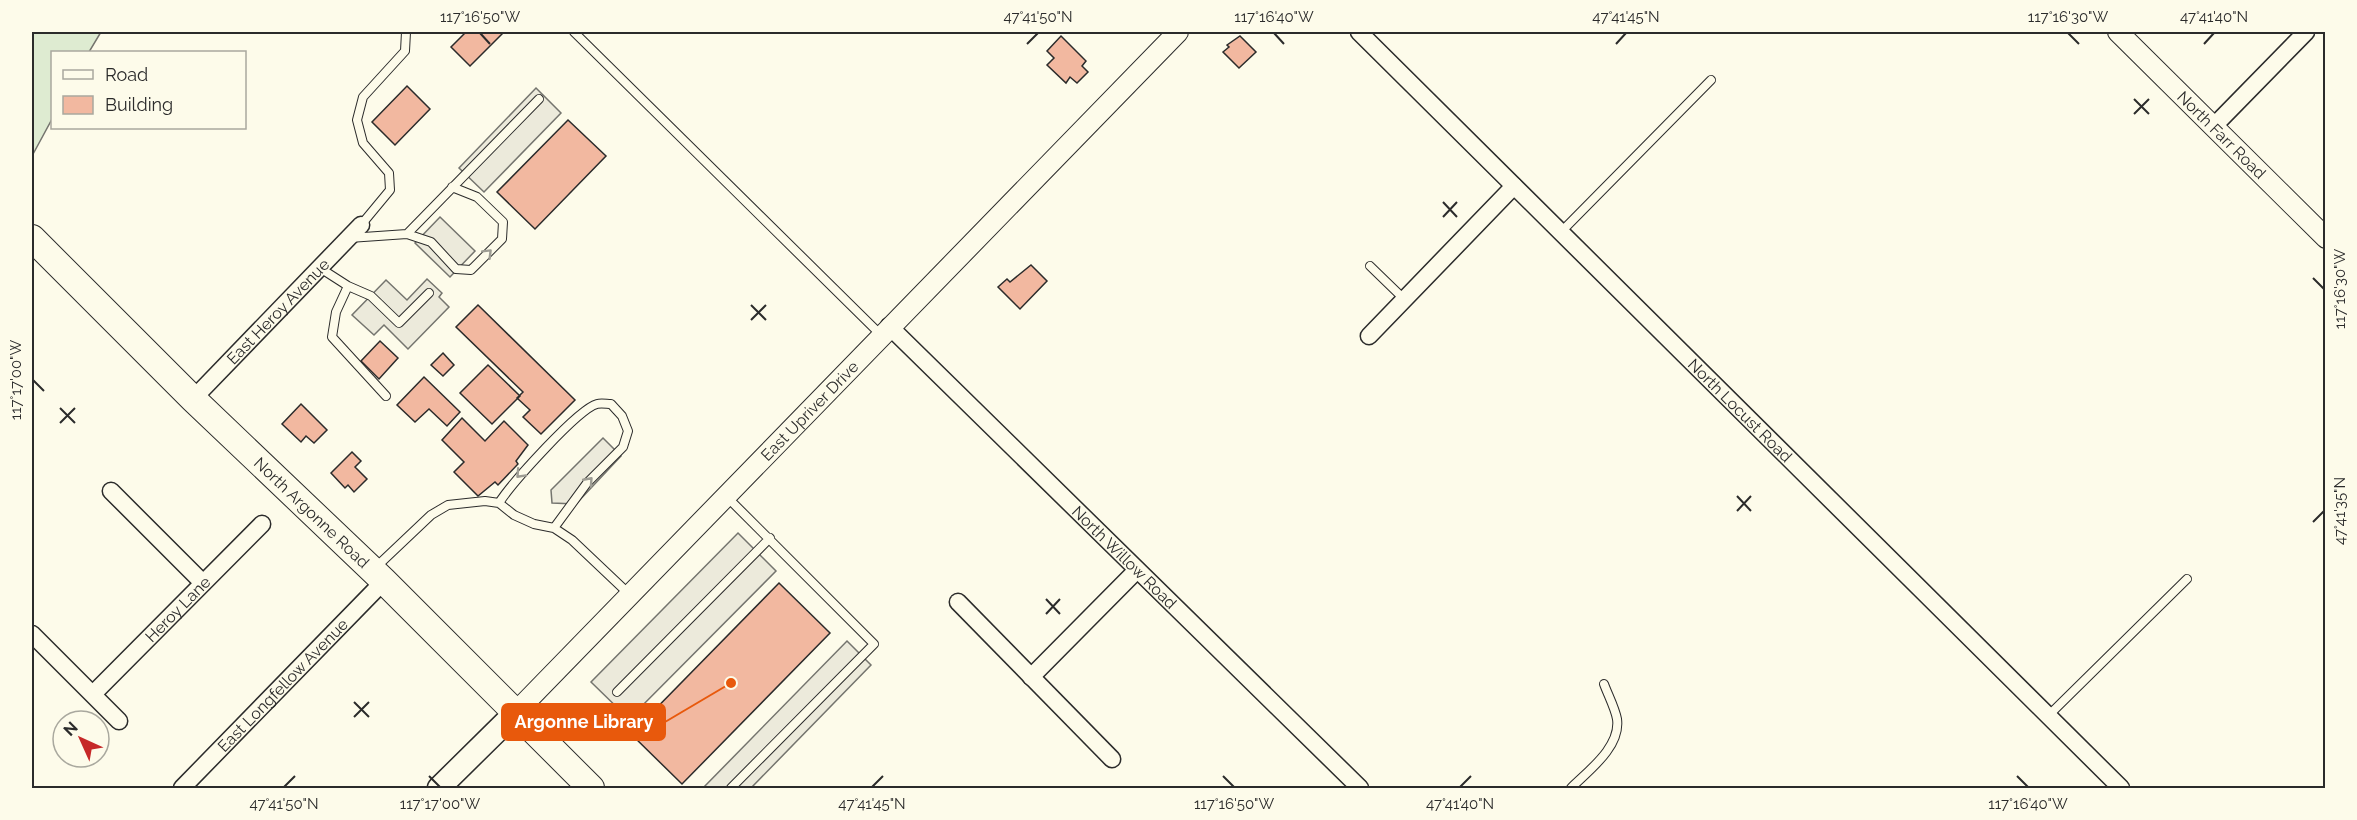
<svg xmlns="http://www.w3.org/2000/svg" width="2357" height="820" viewBox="0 0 2357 820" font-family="Raleway,sans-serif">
	<rect width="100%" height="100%" fill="#fdfbea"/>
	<path fill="#deebd1" stroke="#74746e" stroke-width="1.5" d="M32 32H101L89 52H52V119L32 156Z"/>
	<path fill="#eceadb" stroke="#74746e" stroke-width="1.5" d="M536 88 561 113 484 192 459 168Z
		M440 217 475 251 450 277 415 243Z
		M427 279 442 293 439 297 449 307 408 349 384 325 374 335 352 315 386 280 407 300Z
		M603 438 621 456 576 504 552 503 551 490Z
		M738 533 776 571 629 719 591 682Z
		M847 641 871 665 751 788H703Z"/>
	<path fill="#f2b8a0" stroke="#2b2b2b" stroke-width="1.5" d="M466 32H501L503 33 470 66 451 47Z
		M1061 36 1086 61 1082 66 1088 72 1077 83 1070 77 1066 83 1047 65 1054 58 1047 51Z
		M1240 36 1256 52 1239 68 1223 52 1229 47 1227 45Z
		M407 86 430 109 395 145 372 122Z
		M568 120 606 156 535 229 497 192Z
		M1031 265 1047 281 1020 309 998 287 1007 279 1010 282Z
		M478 305 575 400 541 434 523 417 530 410 517 398 523 392 456 327Z
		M380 341 398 358 379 379 361 361Z
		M443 353 454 365 443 376 431 365Z
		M488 365 520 396 492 424 460 393Z
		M424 377 460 412 447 426 429 409 415 422 397 405Z
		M301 404 327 430 314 443 306 436 301 442 282 424Z
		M462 418 485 441 504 421 528 445 516 461 518 464 498 485 495 482 478 496 454 472 464 462 442 440Z
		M352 452 361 461 355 467 367 479 354 492 348 485 345 488 331 473Z
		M779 583 830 633 682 784 631 734Z"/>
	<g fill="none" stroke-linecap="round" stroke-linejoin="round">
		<defs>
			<path id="service" d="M574 32 881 335
				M361 225 390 190 389 173 363 143 357 120 363 97 405 51 406 32
				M1561 232 1711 80
				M407 234 431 242 456 269 471 270 502 239 503 222 477 197 452 187
				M349 238 407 234 539 99
				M1370 266 1404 299
				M320 268 348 286 371 296 399 323 429 293
				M348 286 336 312 332 337 386 396
				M725 495 874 644 731 788
				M499 503C511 484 578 409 597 404 601 403 607 404 611 404L622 416 628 431 623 447 587 483 554 528
				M374 569 431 515 448 505 485 501 499 503 514 515 534 524 554 528 572 540 629 594
				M617 692 770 538
				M2048 716 2187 579
				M1571 788C1588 771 1621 747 1617 719 1615 708 1608 695 1604 684"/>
			<g id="minor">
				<path id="s1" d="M1359 32 2121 788"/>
				<path d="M2213 127 2306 32"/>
				<path id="s2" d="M889 326 1360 788"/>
				<path d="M1369 336 1514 186"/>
				<path id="s3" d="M193 399 361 225"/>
				<path d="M111 491 203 583"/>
				<path d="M958 602 1112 759"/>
				<path d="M32 634 119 721"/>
				<path d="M1031 677 1137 570"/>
				<path id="s4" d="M93 694 262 524"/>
				<path id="s5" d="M182 788 384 581"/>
			</g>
			<g id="tertiary">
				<path id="s6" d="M2118 32 2326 238"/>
				<path id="s7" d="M515 713 1178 32"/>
			</g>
			<path id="secondary" d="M439 788 515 713"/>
			<g id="primary">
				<path id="s8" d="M32 238 193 399 384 581 591 788"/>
			</g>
		</defs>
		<use href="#service" stroke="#2b2b2b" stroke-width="10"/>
		<use href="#minor" stroke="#2b2b2b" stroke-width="19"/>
		<use href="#tertiary" stroke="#2b2b2b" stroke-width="22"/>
		<use href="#secondary" stroke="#2b2b2b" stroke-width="25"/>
		<use href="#primary" stroke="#2b2b2b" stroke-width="28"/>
		<use href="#service" stroke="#fdfbea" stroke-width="8"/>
		<use href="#minor" stroke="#fdfbea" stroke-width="16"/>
		<use href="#tertiary" stroke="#fdfbea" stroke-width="20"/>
		<use href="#secondary" stroke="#fdfbea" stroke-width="22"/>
		<use href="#primary" stroke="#fdfbea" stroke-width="26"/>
	</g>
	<defs><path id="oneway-chevron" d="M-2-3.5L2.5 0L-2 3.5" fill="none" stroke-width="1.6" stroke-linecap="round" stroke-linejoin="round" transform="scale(1.5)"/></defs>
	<g stroke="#9e9d94">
		<use href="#oneway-chevron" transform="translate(488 253) rotate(-45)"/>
		<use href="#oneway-chevron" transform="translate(520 474) rotate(133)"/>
		<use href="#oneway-chevron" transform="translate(589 481) rotate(-48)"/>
	</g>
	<path fill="none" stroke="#2b2b2b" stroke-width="2" d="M480 33 490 44M1274 33 1284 44M2068 33 2079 44M1027 44 1038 33M1616 44 1626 33M2204 44 2214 33M2134 99 2149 114M2134 114 2149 99M1443 202 1457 217M1443 217 1457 202M2313 278 2324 289M751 305 766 320M751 320 766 305M33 380 44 391M60 408 75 423M60 423 75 408M1737 496 1751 511M1737 511 1751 496M2313 522 2324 511M1046 599 1060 614M1046 614 1060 599M354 702 369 717M354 717 369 702M429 776 440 787M1223 776 1234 787M2017 776 2028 787M284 787 295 776M872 787 883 776M1460 787 1471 776"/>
	<g text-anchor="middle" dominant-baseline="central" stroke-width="4.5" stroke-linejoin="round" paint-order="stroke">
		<g font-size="16" fill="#2b2b2b" stroke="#fdfbea">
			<text stroke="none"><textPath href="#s6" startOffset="146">North Farr Road</textPath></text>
			<text stroke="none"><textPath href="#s3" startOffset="122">East Heroy Avenue</textPath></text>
			<text stroke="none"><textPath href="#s7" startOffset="422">East Upriver Drive</textPath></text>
			<text stroke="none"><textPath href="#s1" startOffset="537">North Locust Road</textPath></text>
			<text stroke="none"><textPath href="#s8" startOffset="392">North Argonne Road</textPath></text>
			<text stroke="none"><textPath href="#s2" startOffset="330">North Willow Road</textPath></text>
			<text stroke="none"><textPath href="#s4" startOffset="120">Heroy Lane</textPath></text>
			<text stroke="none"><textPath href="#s5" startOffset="144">East Longfellow Avenue</textPath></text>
		</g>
	</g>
	<path fill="none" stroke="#e8590c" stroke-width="2" d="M731 683L665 722"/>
	<circle fill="#e8590c" stroke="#fdfbea" stroke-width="2" cx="731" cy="683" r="6"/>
	<rect fill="#e8590c" stroke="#e8590c" stroke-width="2" x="502" y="704" width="163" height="36" rx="6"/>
	<g font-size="18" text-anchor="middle" font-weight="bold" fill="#fff">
		<text x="584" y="728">Argonne Library</text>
	</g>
	<rect width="2357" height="820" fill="none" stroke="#fdfbea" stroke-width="66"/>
	<rect x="51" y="51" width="195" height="78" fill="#fdfbea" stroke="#a9a89e" stroke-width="1.5"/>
	<rect x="63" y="70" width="30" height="9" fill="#fdfbea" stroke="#a9a89e" stroke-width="1.5"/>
	<text x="105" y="81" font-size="18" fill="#2b2b2b">Road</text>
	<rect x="63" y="96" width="30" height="18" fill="#f2b8a0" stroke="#a9a89e" stroke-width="1.5"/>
	<text x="105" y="111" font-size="18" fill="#2b2b2b">Building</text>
	<g transform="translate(81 739) rotate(315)"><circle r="28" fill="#fdfbea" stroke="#a9a89e" stroke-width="1.5"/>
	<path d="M0-4.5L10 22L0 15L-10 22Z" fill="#c62828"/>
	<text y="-9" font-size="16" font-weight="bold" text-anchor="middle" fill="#2b2b2b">N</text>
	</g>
	<rect x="33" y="33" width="2291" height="754" fill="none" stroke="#2b2b2b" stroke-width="2"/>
	<g font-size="15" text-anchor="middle" fill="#2b2b2b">
		<text x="480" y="22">117°16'50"W</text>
		<text x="1038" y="22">47°41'50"N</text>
		<text x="1274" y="22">117°16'40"W</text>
		<text x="1626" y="22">47°41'45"N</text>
		<text x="2068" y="22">117°16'30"W</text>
		<text x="2214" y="22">47°41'40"N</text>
		<text transform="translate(2340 289) rotate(-90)" y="5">117°16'30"W</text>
		<text transform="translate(16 380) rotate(-90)" y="5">117°17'00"W</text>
		<text transform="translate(2340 511) rotate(-90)" y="5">47°41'35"N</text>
		<text x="284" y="809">47°41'50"N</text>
		<text x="440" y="809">117°17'00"W</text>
		<text x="872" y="809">47°41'45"N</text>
		<text x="1234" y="809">117°16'50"W</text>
		<text x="1460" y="809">47°41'40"N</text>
		<text x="2028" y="809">117°16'40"W</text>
	</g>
</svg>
